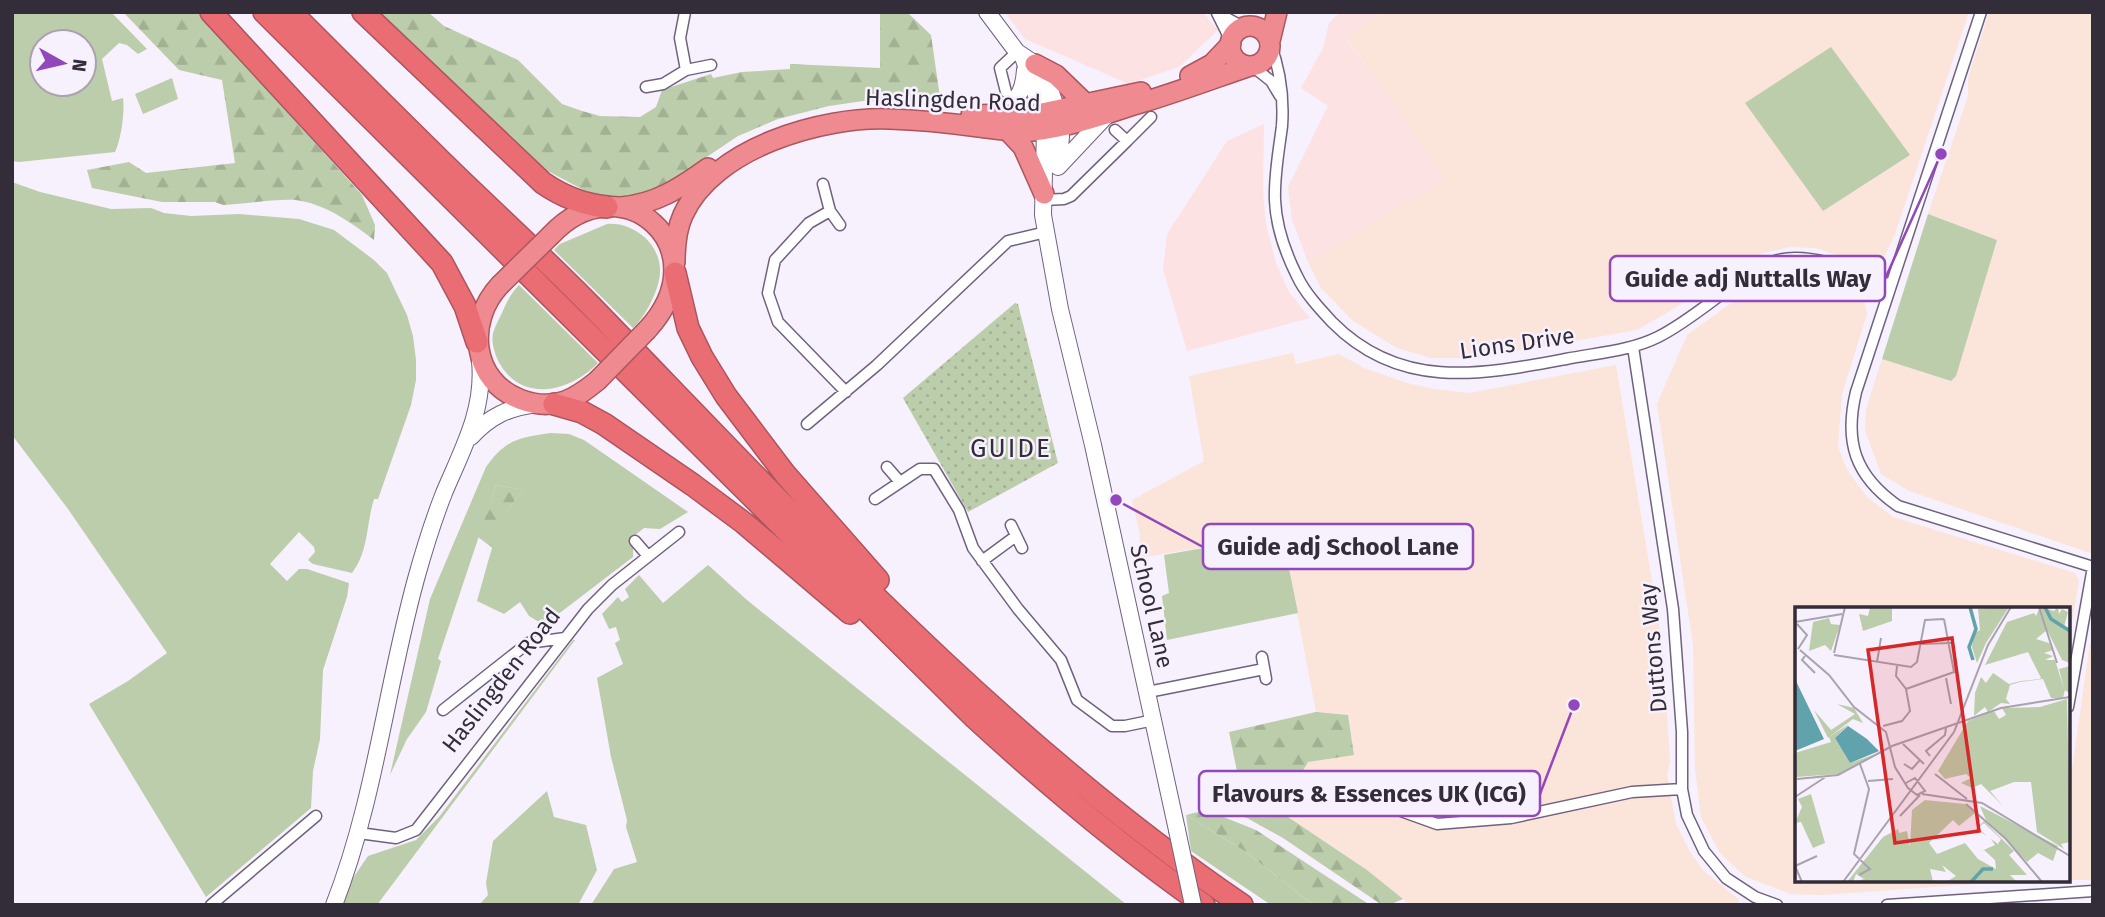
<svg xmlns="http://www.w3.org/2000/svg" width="2105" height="917" viewBox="0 0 2105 917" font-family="'Fira Sans',sans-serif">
	<defs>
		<pattern id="forest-firs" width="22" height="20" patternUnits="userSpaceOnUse" patternTransform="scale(1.75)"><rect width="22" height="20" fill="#bccdab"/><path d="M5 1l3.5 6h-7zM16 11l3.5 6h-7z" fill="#a2b094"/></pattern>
		<pattern id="park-dots" width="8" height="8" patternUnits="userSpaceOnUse" patternTransform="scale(1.75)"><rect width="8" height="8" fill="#bccdab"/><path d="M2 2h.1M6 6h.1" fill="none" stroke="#a2b094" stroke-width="1.8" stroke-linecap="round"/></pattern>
	</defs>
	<rect width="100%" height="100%" fill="#f7f0fd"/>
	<path fill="#fde2e3" d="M1009 12H1203L1218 30 1179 67 1129 84 1025 39 1006 14Z
		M1340 12H1385L1346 38 1446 179 1308 262 1292 220 1288 187 1328 106 1301 88 1323 48 1329 23Z
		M1264 124 1263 191 1266 224 1276 263 1289 292 1310 318 1187 351 1163 269 1167 234 1227 141Z"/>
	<path fill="#fbe4d9" d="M1385 12H1969L1895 234 1881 264 1871 267 1816 248 1789 247 1760 254 1694 297 1637 330 1476 358H1431L1397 348 1353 321 1321 288 1308 262 1445 179 1346 37Z
		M1989 12H2093V554L1909 491 1881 474 1865 430 1866 409 1882 359 1951 381 1997 240 1928 214 1968 96V78Z
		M1794 278 1844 287 1864 299 1867 314 1842 394 1838 446 1847 470 1867 497 1893 517 2075 573 2079 581 2068 645V609H1797V880H2031L1822 895 1791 894 1746 877 1720 853 1701 817 1695 769 1693 645 1657 404 1687 335 1762 281Z
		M1293 353 1296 364 1339 354 1364 368 1407 383 1434 389 1469 393 1616 365 1663 647 1670 762 1667 775 1676 824 1690 852 1703 870 1739 900 1738 905H1410L1367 870 1279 811 1308 762 1354 754 1348 715 1316 712 1282 534 1139 558 1140 534 1132 500 1204 461 1189 376Z
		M2090 644 2093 645V880H2073L2068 874 2069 789Z"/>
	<path fill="#bccdab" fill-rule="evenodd" d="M12 12H111L147 49 138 54 127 45 119 43 102 59 112 101 123 98C125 111 121 140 115 152L19 162 12 161ZM84 42V84H42V42Z
		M1831 47 1910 155 1823 211 1745 103Z
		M172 78 178 99 143 114 135 94Z
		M12 182 40 192 111 209 151 208 164 213 191 216 239 214 299 219 334 230 374 260 387 273 407 315 413 336 416 360V380L411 405 378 499H374C366 524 369 551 352 573L313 564 308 560 315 552 314 547 299 532 270 564 287 581 299 569H307L349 583 347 597 323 670 320 739 313 771 311 808 206 897 89 704 128 681 167 653 68 509 12 435Z
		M1928 214 1997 240 1956 376 1951 381 1882 359Z
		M607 224C632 222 659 242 660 269 661 287 646 316 633 328L554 250 560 244Z
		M519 285 598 363C571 391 523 404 500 364 495 356 491 342 493 333 495 326 499 319 502 313 507 301 511 294 519 285Z
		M551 433 569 434 584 440 688 512 660 529 644 528 629 540 633 548V557L544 625 529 616 520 602 504 614 477 601C488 566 496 516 524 490L496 485 438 659 441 661 426 712 407 739 390 775 430 599 486 467C506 439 518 438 551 433Z
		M1282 534 1298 613 1167 640 1162 596 1169 593 1164 555Z
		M708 565 747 600 1127 905H591L614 869 637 862 626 827 627 820 611 757 597 678 623 664 615 643 620 640 616 627 609 629 602 614 618 597 622 602 629 597 625 589 639 575 663 603Z
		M573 640H575L377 905H342L353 878 368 856 416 840 439 817Z
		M547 791 554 817 586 825 597 870 578 905H479L488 895 486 883 493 841Z
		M1186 815 1246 852 1304 898 1316 905H1271L1191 851Z"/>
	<path fill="url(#forest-firs)" d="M123 12H197L362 195 375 225 374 240C352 223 324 203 295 200 274 199 245 204 223 205L215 202H162L92 188 87 170 129 162 146 173 235 163 222 80 179 70Z
		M380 12H428L444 26 518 60 562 104 582 111 600 116 640 117 656 107 662 90 711 74 713 78 742 72 790 69V64L880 68V12H907L931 35 941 104 863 101 829 106 778 119 738 136 668 183 627 198 593 195 546 170Z
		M496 485 525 490C507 504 500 528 494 549L478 537Z
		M1316 712 1348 715 1354 755 1308 762 1279 811 1367 870 1403 899 1389 905H1382L1283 838 1247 818 1215 808 1243 801 1229 732Z
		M1206 810 1256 830 1370 905H1316L1304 898 1246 852 1186 815Z"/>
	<path fill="url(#park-dots)" d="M1015 303 1018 304 1058 463 968 512 903 398Z"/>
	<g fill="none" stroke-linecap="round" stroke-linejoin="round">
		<defs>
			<path id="minor" d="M685 12 680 38 686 70
				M1981 12 1856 392C1844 442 1855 476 1898 506L2093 567 2068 707
				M1231 41 1217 13 1243 27
				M1270 43C1280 69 1284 97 1282 126 1279 150 1274 175 1275 200 1276 226 1285 252 1297 276 1305 293 1319 308 1332 322 1400 391 1480 375 1566 359 1596 353 1630 351 1658 337 1686 323 1711 301 1737 283 1750 274 1763 264 1778 260 1813 251 1859 273 1891 285
				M1251 65 1271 81 1280 96
				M646 87 663 84 686 70 711 65
				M1006 92 1000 68 1017 52
				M1115 130 1127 141 1151 117
				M823 184 830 211 840 225
				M1044 200 1064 199 1071 196 1127 141
				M830 211 809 223 775 260 768 293 778 322 846 392
				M1633 347 1673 609 1682 732V789L1687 815 1704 851 1726 878 1755 897 1777 905
				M807 424 877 365 1008 241 1046 232
				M887 467 900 482
				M875 499 920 469H934L959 510 973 548 1018 609 1061 660 1077 700 1112 726H1125L1154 720
				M1011 525 1022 548
				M635 541 648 556
				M982 561 1016 536
				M1262 657 1266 679
				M1148 692 1264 669
				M443 710 528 643 565 638
				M1398 810 1437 824 1511 818 1632 792 1682 789
				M359 833 396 838 416 830 588 609 612 585 679 532
				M211 905 316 816
				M1887 905 2093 891"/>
			<path id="secondary" d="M987 12 1017 52 1035 64 1049 87 1057 110 1061 137 1058 166
				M1023 57 1042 113 1045 129 1043 215 1060 309 1093 445 1177 830
				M990 113C1014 102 1023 99 1025 70
				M1058 167 1106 116
				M471 437C490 416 508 408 536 404
				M334 905C375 800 386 688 416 579 424 550 433 521 444 493 462 450 485 410 480 361"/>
			<path id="trunk" d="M1230 46a20 20 0 1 1 40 0a20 20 0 1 1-40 0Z
				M1270 41 1277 12
				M1035 64 1056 75 1085 103
				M1190 76 1212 64 1231 44
				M971 115 1042 113 1141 92
				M1007 130 1023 147 1044 194
				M621 207C656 204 680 188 708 168
				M551 235C621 160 723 248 647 330
				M675 262C675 246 676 230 683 215 713 148 822 116 890 119 920 120 949 123 979 127 996 129 1015 133 1032 131 1072 127 1107 113 1144 102 1180 91 1215 78 1250 66
				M500 285C466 321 471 382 522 400 536 405 551 406 565 401 577 397 587 389 597 381"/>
			<path id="motorway" d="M211 12 442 263 465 306 477 342
				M264 12 975 718C1048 785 1123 848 1204 905
				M291 12C340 61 390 111 440 160 490 209 542 256 591 306 796 517 997 738 1242 905
				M363 12 543 183C562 196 584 205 607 207
				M675 273 688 328 702 357 726 396 785 474 878 580
				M554 404 582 412 604 424 693 485 744 523 850 613"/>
		</defs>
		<use href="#minor" stroke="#70617e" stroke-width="13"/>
		<use href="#secondary" stroke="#70617e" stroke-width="18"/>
		<use href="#trunk" stroke="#ab565f" stroke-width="22"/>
		<use href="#motorway" stroke="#ab565f" stroke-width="24"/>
		<use href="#minor" stroke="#fff" stroke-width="10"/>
		<use href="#secondary" stroke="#fff" stroke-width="16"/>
		<use href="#trunk" stroke="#ef8a90" stroke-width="19"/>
		<use href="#motorway" stroke="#eb6d74" stroke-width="21"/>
		<defs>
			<path id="secondary-bridge" d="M1177 830 1193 905"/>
			<path id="trunk-bridge" d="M500 285 551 235
				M597 381 647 330"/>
		</defs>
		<use href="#secondary-bridge" stroke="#70617e" stroke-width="18" stroke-linecap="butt"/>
		<use href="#trunk-bridge" stroke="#ab565f" stroke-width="22" stroke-linecap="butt"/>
		<use href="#secondary-bridge" stroke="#fff" stroke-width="16"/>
		<use href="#trunk-bridge" stroke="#ef8a90" stroke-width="19"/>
	</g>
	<g text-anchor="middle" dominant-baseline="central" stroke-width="5" stroke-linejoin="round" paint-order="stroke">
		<g font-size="23" fill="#332c39" stroke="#f7f0fd">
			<text transform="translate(953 100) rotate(2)">Haslingden Road</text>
			<text transform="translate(1517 343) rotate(-8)">Lions Drive</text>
			<text transform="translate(1152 606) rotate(77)">School Lane</text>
			<text transform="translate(1653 648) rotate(-95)">Duttons Way</text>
			<text transform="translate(501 680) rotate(-52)">Haslingden Road</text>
		</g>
		<g font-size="26" letter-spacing="2" fill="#332c39" stroke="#f7f0fd">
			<text x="1011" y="448">GUIDE</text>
		</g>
	</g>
	<g transform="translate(1795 607)">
		<rect width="275" height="275" fill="#f7f0fd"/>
		<path d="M75 0H97V14L68 24 64 7 73 9ZM214 0 191 36 182 56 177 40 179 26 185 23 183 2ZM245 0 259 4 263 0 264 7 267 2 273 5 269 20 275 21V56L267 53 252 23 241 32 254 36 258 43 249 46 258 49 250 53H260L269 82 264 62 275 59V87L270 83 268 91H256L248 72 225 75 215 78 211 92 215 97 206 96 193 105 190 100 179 109 180 86 186 70 191 76 198 66 214 77 226 74 245 72 246 71 233 45 190 58 212 15 239 6 241 9ZM34 11 36 17 45 18 36 44 30 38 14 44 18 15ZM272 92 275 235 266 237 269 242 242 225 236 175H219L195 184 208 199 186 177 177 181 166 176 176 171 171 167 150 172 143 164 173 114 199 104 204 112 211 108 207 101 245 100ZM54 117 40 131 55 156 84 146 43 167 1 170 0 146 36 135 34 130ZM16 187 30 236 18 241 6 215 0 216 7 200 3 192ZM130 193 170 197 180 206 164 219 158 213 134 236 142 247 170 236 183 252 201 262 200 253 189 243 184 245 200 238 196 232 203 237 206 232 189 216 183 221 192 229 181 222 189 214 219 244 214 248 232 268H215L222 275H151L161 269 147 258 151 265 135 262 138 275H59L69 272 61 267 58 275H52L88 230 103 222 104 226 112 224 115 239 117 203ZM185 199 263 239 258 254 243 246 232 255 191 213Z" fill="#bccdab"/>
		<path d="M42 97 59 101 68 116 58 112 33 131 19 103 36 123 60 107Z" fill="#bccdab"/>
		<path d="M0 72 29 132 0 144ZM53 119 72 132 84 144 55 156 40 131Z" fill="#60a3ac"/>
		<path fill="none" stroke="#60a3ac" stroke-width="3.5" d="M175 0 181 22 174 40 178 53M250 0 256 12 275 24M176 275 188 262H198"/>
		<path fill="none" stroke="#a9a2af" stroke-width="2" d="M244 0 262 56M0 15 47 7M2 17 12 28 3 42M125 37 156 36M5 43 34 68 59 100 91 125 100 160 113 181 122 188 130 184 120 171 111 176M39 46 50 0M39 48 116 60 122 55 130 13 149 12M10 49 7 53 20 66M82 55 86 31M151 71 156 97M111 82 159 65 149 12M88 119 107 114 115 104 111 82 101 69 102 59M108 137 129 157M135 149 131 144 150 128 151 121M109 157 117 162 125 153M140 167 172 192M2 172 43 168 97 139 206 101 275 90M73 174 98 172M127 187 187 196 275 249M0 190 32 169M171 197 211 232 247 275M105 209 125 188M64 268 75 262 59 247 74 182 65 157M7 275 0 259 22 249M48 275 159 125 193 38 216 0"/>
		<path fill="#d62828" fill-opacity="0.15" stroke="#d62828" stroke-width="3.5" d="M157 31 184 224 100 236 73 43Z"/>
		<rect width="275" height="275" fill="none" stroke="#332c39" stroke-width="3.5"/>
	</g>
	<path fill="none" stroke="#9248ba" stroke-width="2.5" d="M1941 154L1885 279M1116 500L1203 547M1574 705L1540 794"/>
	<g fill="#9248ba" stroke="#f7f0fd" stroke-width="2.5">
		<circle cx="1941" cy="154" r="7"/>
		<circle cx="1116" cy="500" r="7"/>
		<circle cx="1574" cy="705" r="7"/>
	</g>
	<g fill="#f7f0fd" stroke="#9248ba" stroke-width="2.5">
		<rect x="1610" y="256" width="275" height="45" rx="7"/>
		<rect x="1203" y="524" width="270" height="45" rx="7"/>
		<rect x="1199" y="771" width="341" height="45" rx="7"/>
	</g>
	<g font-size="24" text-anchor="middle" font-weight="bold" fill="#332c39">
		<text x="1748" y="287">Guide adj Nuttalls Way</text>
		<text x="1338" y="555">Guide adj School Lane</text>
		<text x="1369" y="802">Flavours &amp; Essences UK (ICG)</text>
	</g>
	<rect width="2105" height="917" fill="none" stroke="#332c39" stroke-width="28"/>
	<g transform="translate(63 63) rotate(98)"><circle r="33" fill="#f7f0fd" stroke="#a9a2af" stroke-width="2"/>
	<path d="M0-5L12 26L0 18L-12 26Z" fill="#9248ba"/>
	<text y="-10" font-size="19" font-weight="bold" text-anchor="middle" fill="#332c39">N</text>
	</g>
</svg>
